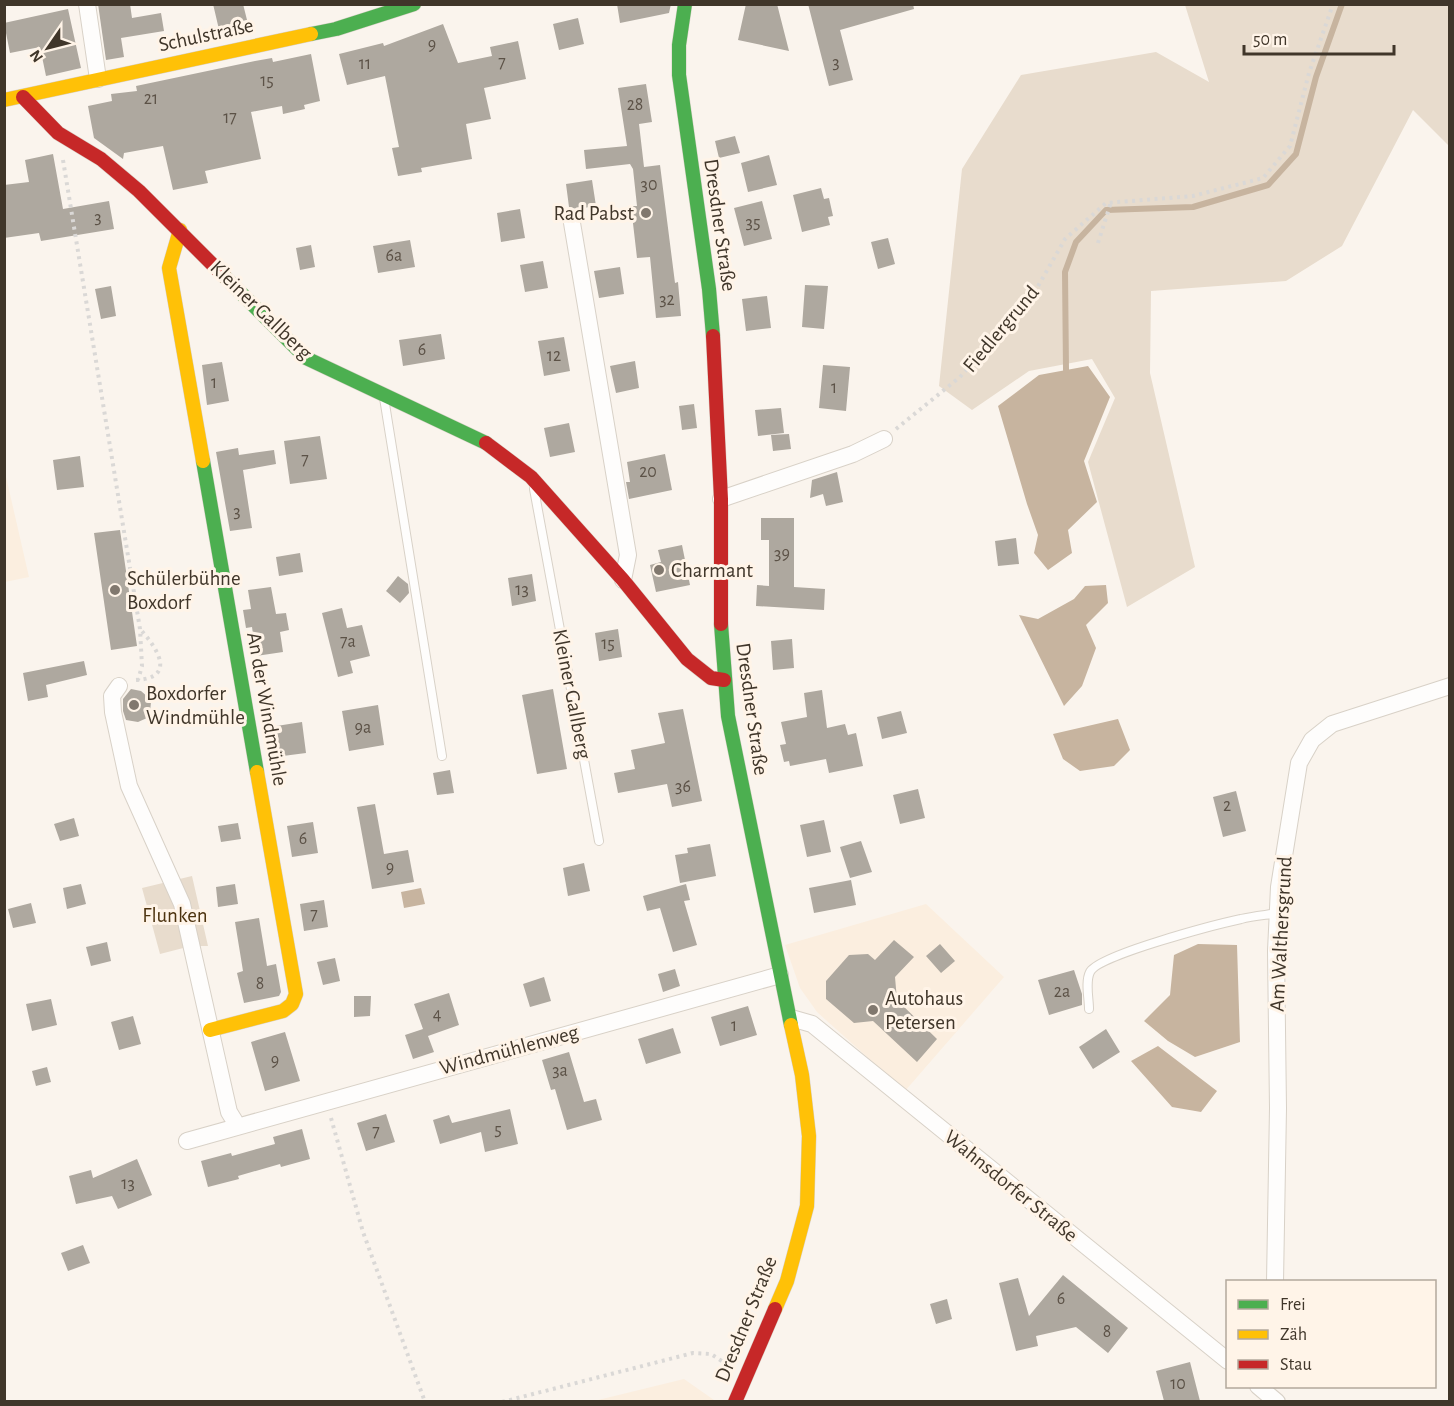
<svg xmlns="http://www.w3.org/2000/svg" width="1454" height="1406" viewBox="0 0 1454 1406" font-family="'Alegreya Sans',sans-serif">
	<rect width="100%" height="100%" fill="#faf4ed"/>
	<path fill="#fbeedf" d="M4 468 29 577 5 582H4Z
		M926 904 1004 977 905 1091 817 1012 800 988 785 945Z
		M684 1379 714 1400 713 1401H594Z"/>
	<path fill="#e8dccd" d="M1185 5H1449V146L1413 110 1342 246 1286 281 1151 291 1150 373 1195 567 1127 607 1088 462 1115 398 1092 359 1029 371 972 410 939 386 962 169 1021 75 1156 52 1209 82Z
		M192 876 208 946H191L160 954 142 888Z"/>
	<path fill="#c7b49f" d="M1088 366 1110 397 1084 461 1097 502 1068 530 1072 553 1048 570 1034 553 1038 535 1027 504 998 406 1039 375Z
		M1106 585 1108 603 1086 625 1096 648 1082 686 1064 706 1019 615 1038 619 1074 599 1085 586Z
		M1118 719 1130 750 1114 766 1080 771 1063 759 1053 734Z
		M421 888 425 904 404 908 401 892Z
		M1198 944 1237 945 1240 1042 1195 1057 1168 1041 1144 1021 1170 995 1174 955Z
		M1158 1046 1217 1091 1201 1112 1172 1107 1131 1061Z"/>
	<g fill="none" stroke-linecap="round" stroke-linejoin="round">
		<path stroke="#c7b49f" stroke-width="6" d="M1066 370 1065 272 1076 242 1106 210 1193 207 1268 185 1296 154 1316 77 1342 4"/>
	</g>
	<path fill="#aea89f" d="M98 4H130L132 18 161 13 164 31 121 38 124 57 106 60Z
		M213 4H243L247 20 242 21 245 33 221 38Z
		M617 4H671L669 13 620 23Z
		M746 4H777L789 51 738 40Z
		M808 4H913L914 9 840 30 853 80 829 86Z
		M68 9 81 68 46 76 40 47 10 53 4 23Z
		M578 18 584 44 559 50 553 24Z
		M443 24 458 63 492 56 490 47 518 41 526 79 484 88 491 119 466 124 472 159 421 168 422 172 398 176 392 148 399 147 385 76 347 85 339 54 383 43 384 46Z
		M311 54 320 101 304 105 305 109 283 114 282 106 251 112 261 159 205 171 208 183 173 190 163 146 124 153 123 159 94 138 88 106 112 101 111 94 137 91 136 86 255 61 272 58 273 62Z
		M646 84 652 122 639 124 644 167 660 165 675 283 678 282 681 316 656 318 650 257 637 258 631 206H637L633 169 630 164 586 169 584 150 627 146 618 88Z
		M735 136 740 153 719 158 715 141Z
		M53 154 63 209 109 201 114 229 41 241 39 233 4 238V185L29 182 25 160Z
		M769 155 777 185 748 192 741 163Z
		M592 180 596 206 577 209 569 207 566 184Z
		M821 188 824 199 829 198 833 216 828 217 830 225 802 232 793 195Z
		M762 201 772 239 744 246 734 208Z
		M520 209 525 238 501 242 497 213Z
		M888 238 895 264 878 269 871 242Z
		M410 240 415 267 378 273 373 246Z
		M311 245 315 267 300 270 296 248Z
		M543 261 548 288 525 292 520 265Z
		M620 267 624 294 599 298 594 271Z
		M805 285 828 286 824 329 802 327Z
		M111 286 116 316 101 319 95 289Z
		M767 296 771 328 746 331 742 299Z
		M441 334 445 359 403 366 399 340Z
		M564 337 570 371 544 376 538 341Z
		M635 361 639 388 616 393 610 366Z
		M222 362 229 401 207 405 202 365Z
		M823 365 850 367 846 411 819 408Z
		M694 404 697 428 682 430 679 406Z
		M781 408 784 433 758 436 755 410Z
		M569 423 575 452 550 457 544 428Z
		M789 434 791 449 773 451 771 435Z
		M320 436 327 479 290 484 284 441Z
		M238 448 239 455 274 450 276 464 243 470 252 528 230 531 216 452Z
		M665 454 672 490 629 499 626 482H630L627 462Z
		M80 456 84 487 57 490 53 460Z
		M837 472 843 502 826 506 823 494 810 498 812 480Z
		M761 518H794V587L825 589 824 610 756 606 757 585 769 586V540H761Z
		M120 530 137 646 111 650 94 533Z
		M1016 538 1019 564 998 566 995 541Z
		M682 545 690 585 656 592 650 565 661 562 658 550Z
		M300 553 303 572 279 576 276 557Z
		M532 574 536 601 512 606 508 578Z
		M398 576 408 584 409 593 400 603 386 591Z
		M271 587 276 614 286 613 289 630 280 632 283 652 256 656 252 627 246 628 243 610 251 609 248 590Z
		M342 608 347 628 362 625 370 656 350 661 353 673 338 677 322 613Z
		M618 629 622 657 599 661 595 633Z
		M792 639 794 668 773 670 771 641Z
		M84 661 87 675 46 685 48 697 28 701 23 673Z
		M131 689 141 691 149 698 151 702 150 712 147 718 138 722 126 720 123 711V699Z
		M553 689 567 769 537 774 522 695Z
		M822 690 827 728 845 724 848 735 856 733 863 766 829 773 826 759 790 766 789 761 784 762 780 745 786 744 781 722 807 717 804 693Z
		M378 705 384 745 349 751 342 711Z
		M683 709 702 801 672 807 667 784 618 793 614 773 635 769 631 750 665 743 658 713Z
		M901 711 907 733 882 739 877 717Z
		M302 722 306 753 275 757 270 727Z
		M450 770 454 793 437 795 433 773Z
		M918 789 925 818 900 824 893 795Z
		M1236 791 1246 831 1223 837 1213 797Z
		M375 804 384 854 408 850 414 882 372 889 357 807Z
		M74 818 79 836 60 841 54 824Z
		M824 820 831 852 807 857 800 825Z
		M313 822 318 853 292 857 287 826Z
		M238 823 241 839 221 842 218 826Z
		M861 841 872 872 850 878 840 847Z
		M710 844 716 876 680 883 675 855 688 853 687 848Z
		M584 863 590 891 568 896 563 868Z
		M851 880 856 905 814 913 809 888Z
		M81 884 86 904 67 909 63 888Z
		M235 884 238 904 218 907 216 887Z
		M686 884 690 900 684 901 697 945 673 952 660 908 647 911 643 896Z
		M324 900 328 927 304 931 300 904Z
		M31 903 36 923 13 928 8 909Z
		M259 918 267 966 276 964 281 992 279 996 244 1003 237 973 243 971 235 922Z
		M894 940 914 957 895 977 897 1000 937 1039 917 1062 873 1021 854 1023 826 999V981L849 955 868 954 875 960Z
		M107 942 111 961 91 966 86 947Z
		M940 944 955 961 941 973 926 956Z
		M335 958 340 981 323 985 317 962Z
		M675 969 680 986 663 992 658 974Z
		M1074 970 1082 994V1005L1049 1015 1038 980Z
		M544 977 551 1001 530 1007 523 984Z
		M449 993 459 1025 428 1036 434 1052 413 1059 405 1035 423 1029 414 1004Z
		M354 996H371L370 1016 354 1017Z
		M51 999 57 1025 32 1031 26 1004Z
		M748 1006 757 1035 720 1046 711 1017Z
		M133 1016 141 1044 119 1050 111 1022Z
		M673 1028 681 1053 646 1064 638 1039Z
		M1106 1029 1120 1052 1093 1069 1079 1047Z
		M285 1032 300 1081 265 1091 251 1042Z
		M569 1052 584 1102 596 1099 602 1120 567 1130 555 1089 551 1090 542 1060Z
		M47 1067 51 1082 36 1086 32 1071Z
		M510 1109 518 1144 485 1152 481 1132 440 1144 433 1120 449 1115 452 1123Z
		M386 1114 395 1142 366 1151 357 1123Z
		M302 1129 310 1159 281 1167 280 1164 238 1176 239 1179 208 1187 201 1161 231 1153 232 1156 275 1144 273 1137Z
		M137 1159 152 1195 118 1209 112 1196 76 1204 69 1176 91 1170 93 1178Z
		M83 1245 90 1263 68 1271 61 1253Z
		M1063 1275 1128 1328 1108 1353 1076 1327 1036 1336 1038 1346 1016 1351 999 1283 1018 1278 1029 1316Z
		M947 1299 952 1319 936 1324 930 1304Z
		M1190 1362 1200 1401H1164L1156 1371Z"/>
	<g fill="none" stroke-linecap="round" stroke-linejoin="round">
		<defs>
			<path id="lane" d="M384 398 442 756
				M534 489 599 841
				M1089 1009C1089 998 1085 982 1090 972 1098 955 1218 924 1241 919 1253 916 1266 915 1278 913"/>
			<path id="street" d="M87 4 98 79
				M571 217 628 555 623 580
				M721 499 853 454 884 439
				M119 686 112 696 113 712 129 786 182 904 229 1112 237 1125
				M791 1018 812 1024 1228 1361
				M187 1141 780 975
				M1275 1282 1278 1108 1276 951 1279 887 1299 763 1312 740 1332 724 1450 686
				M1258 1386 1277 1402"/>
			<path id="fast" d="M685 4 679 45V75L709 289 713 336
				M311 34 336 29 414 4
				M225 277 306 358 486 443
				M203 461 257 772
				M721 624 728 716 791 1025"/>
			<path id="slow" d="M4 100 311 34
				M180 230 169 268 203 461
				M210 1030 283 1011 292 1004 296 994 257 772
				M775 1309 787 1281 807 1206 809 1136 802 1075 791 1025"/>
			<path id="jam" d="M23 97 58 133 101 159 139 191 225 277
				M713 336 721 499V624
				M486 443 531 477 623 580 687 659 711 678 724 680
				M735 1402 775 1309"/>
		</defs>
		<use href="#lane" stroke="#d8d1c7" stroke-width="10"/>
		<use href="#street" stroke="#d8d1c7" stroke-width="18"/>
		<use href="#fast" stroke="#d8d1c7" stroke-width="15"/>
		<use href="#slow" stroke="#d8d1c7" stroke-width="15"/>
		<use href="#jam" stroke="#d8d1c7" stroke-width="15"/>
		<path stroke="#dad8d6" stroke-width="4" stroke-dasharray="3 4.5" stroke-linecap="butt" d="M63 160 140 629 142 666 138 680
			M1098 243 1111 202
			M896 429 960 377 1033 295 1065 239 1106 203 1193 196 1263 178 1290 146 1309 73 1333 4
			M136 680C177 678 157 648 141 630
			M331 1118 363 1232 425 1402
			M502 1402 693 1353 711 1354 728 1365"/>
		<use href="#lane" stroke="#fefdfc" stroke-width="8"/>
		<use href="#street" stroke="#fefdfc" stroke-width="16"/>
		<use href="#fast" stroke="#4caf50" stroke-width="14"/>
		<use href="#slow" stroke="#ffc107" stroke-width="14"/>
		<use href="#jam" stroke="#c62828" stroke-width="14"/>
	</g>
	<g fill="#81786e" stroke="#fff4e8" stroke-width="2">
		<circle cx="646" cy="213" r="6"/>
		<circle cx="659" cy="570" r="6"/>
		<circle cx="115" cy="590" r="6"/>
		<circle cx="134" cy="705" r="6"/>
		<circle cx="873" cy="1010" r="6"/>
	</g>
	<g text-anchor="middle" dominant-baseline="central" stroke-width="6" stroke-linejoin="round" paint-order="stroke">
		<g font-size="18" fill="#5c5247">
			<text x="432" y="45">9</text>
			<text x="502" y="63">7</text>
			<text x="836" y="63">3</text>
			<text x="365" y="64">11</text>
			<text x="267" y="81">15</text>
			<text x="151" y="99">21</text>
			<text x="635" y="105">28</text>
			<text x="230" y="118">17</text>
			<text x="649" y="185">30</text>
			<text x="98" y="218">3</text>
			<text x="753" y="223">35</text>
			<text x="394" y="256">6a</text>
			<text x="667" y="300">32</text>
			<text x="422" y="350">6</text>
			<text x="554" y="356">12</text>
			<text x="214" y="383">1</text>
			<text x="834" y="388">1</text>
			<text x="305" y="460">7</text>
			<text x="648" y="472">20</text>
			<text x="237" y="512">3</text>
			<text x="782" y="554">39</text>
			<text x="522" y="590">13</text>
			<text x="348" y="642">7a</text>
			<text x="608" y="644">15</text>
			<text x="363" y="728">9a</text>
			<text x="683" y="787">36</text>
			<text x="1227" y="806">2</text>
			<text x="303" y="839">6</text>
			<text x="390" y="868">9</text>
			<text x="314" y="915">7</text>
			<text x="260" y="984">8</text>
			<text x="1062" y="992">2a</text>
			<text x="437" y="1015">4</text>
			<text x="734" y="1026">1</text>
			<text x="275" y="1061">9</text>
			<text x="560" y="1071">3a</text>
			<text x="498" y="1130">5</text>
			<text x="376" y="1132">7</text>
			<text x="128" y="1184">13</text>
			<text x="1061" y="1299">6</text>
			<text x="1107" y="1332">8</text>
			<text x="1178" y="1384">10</text>
		</g>
		<g font-size="21" fill="#40362a" stroke="#fff4e8">
			<text transform="translate(206 35) rotate(-12)">Schulstraße</text>
			<text transform="translate(720 225) rotate(82)">Dresdner Straße</text>
			<text transform="translate(261 310) rotate(44)">Kleiner Gallberg</text>
			<text transform="translate(1001 329) rotate(-50)">Fiedlergrund</text>
			<text transform="translate(572 694) rotate(79)">Kleiner Gallberg</text>
			<text transform="translate(267 709) rotate(80)">An der Windmühle</text>
			<text transform="translate(752 709) rotate(82)">Dresdner Straße</text>
			<text transform="translate(1281 934) rotate(-87)">Am Walthersgrund</text>
			<text transform="translate(509 1050) rotate(-15)">Windmühlenweg</text>
			<text transform="translate(1011 1186) rotate(39)">Wahnsdorfer Straße</text>
			<text transform="translate(746 1319) rotate(-68)">Dresdner Straße</text>
		</g>
		<g font-size="21" fill="#40362a" stroke="#fff4e8" text-anchor="start">
			<text x="634" y="213" text-anchor="end">Rad Pabst</text>
			<text x="671" y="570">Charmant</text>
			<text x="127" y="578">Schülerbühne<tspan x="127" dy="24">Boxdorf</tspan></text>
			<text x="146" y="693">Boxdorfer<tspan x="146" dy="24">Windmühle</tspan></text>
			<text x="885" y="998">Autohaus<tspan x="885" dy="24">Petersen</tspan></text>
		</g>
		<g font-size="21" fill="#4d330f" stroke="#fff4e8">
			<text x="175" y="915">Flunken</text>
		</g>
	</g>
	<rect width="1454" height="1406" fill="none" stroke="#40362a" stroke-width="12"/>
	<rect x="1226" y="1280" width="210" height="108" fill="#fff4e8" stroke="#b3a89c" stroke-width="1.5"/>
	<rect x="1238" y="1300" width="30" height="9" fill="#4caf50" stroke="#b3a89c" stroke-width="1.5"/>
	<text x="1280" y="1310" font-size="18" fill="#40362a">Frei</text>
	<rect x="1238" y="1330" width="30" height="9" fill="#ffc107" stroke="#b3a89c" stroke-width="1.5"/>
	<text x="1280" y="1340" font-size="18" fill="#40362a">Zäh</text>
	<rect x="1238" y="1360" width="30" height="9" fill="#c62828" stroke="#b3a89c" stroke-width="1.5"/>
	<text x="1280" y="1370" font-size="18" fill="#40362a">Stau</text>
	<g transform="translate(48 48) rotate(235)" stroke="#fff4e8" stroke-width="4.5" paint-order="stroke">
	<path d="M0-4.5L10 22L0 15L-10 22Z" fill="#40362a"/>
	<text y="-9" font-size="16" font-weight="bold" text-anchor="middle" fill="#40362a">N</text>
	</g>
	<path d="M1244 45v9h150v-9" fill="none" stroke="#40362a" stroke-width="3"/>
	<text x="1253" y="45" font-size="18" fill="#40362a" stroke="#fff4e8" stroke-width="4.5" paint-order="stroke">50 m</text>
</svg>
